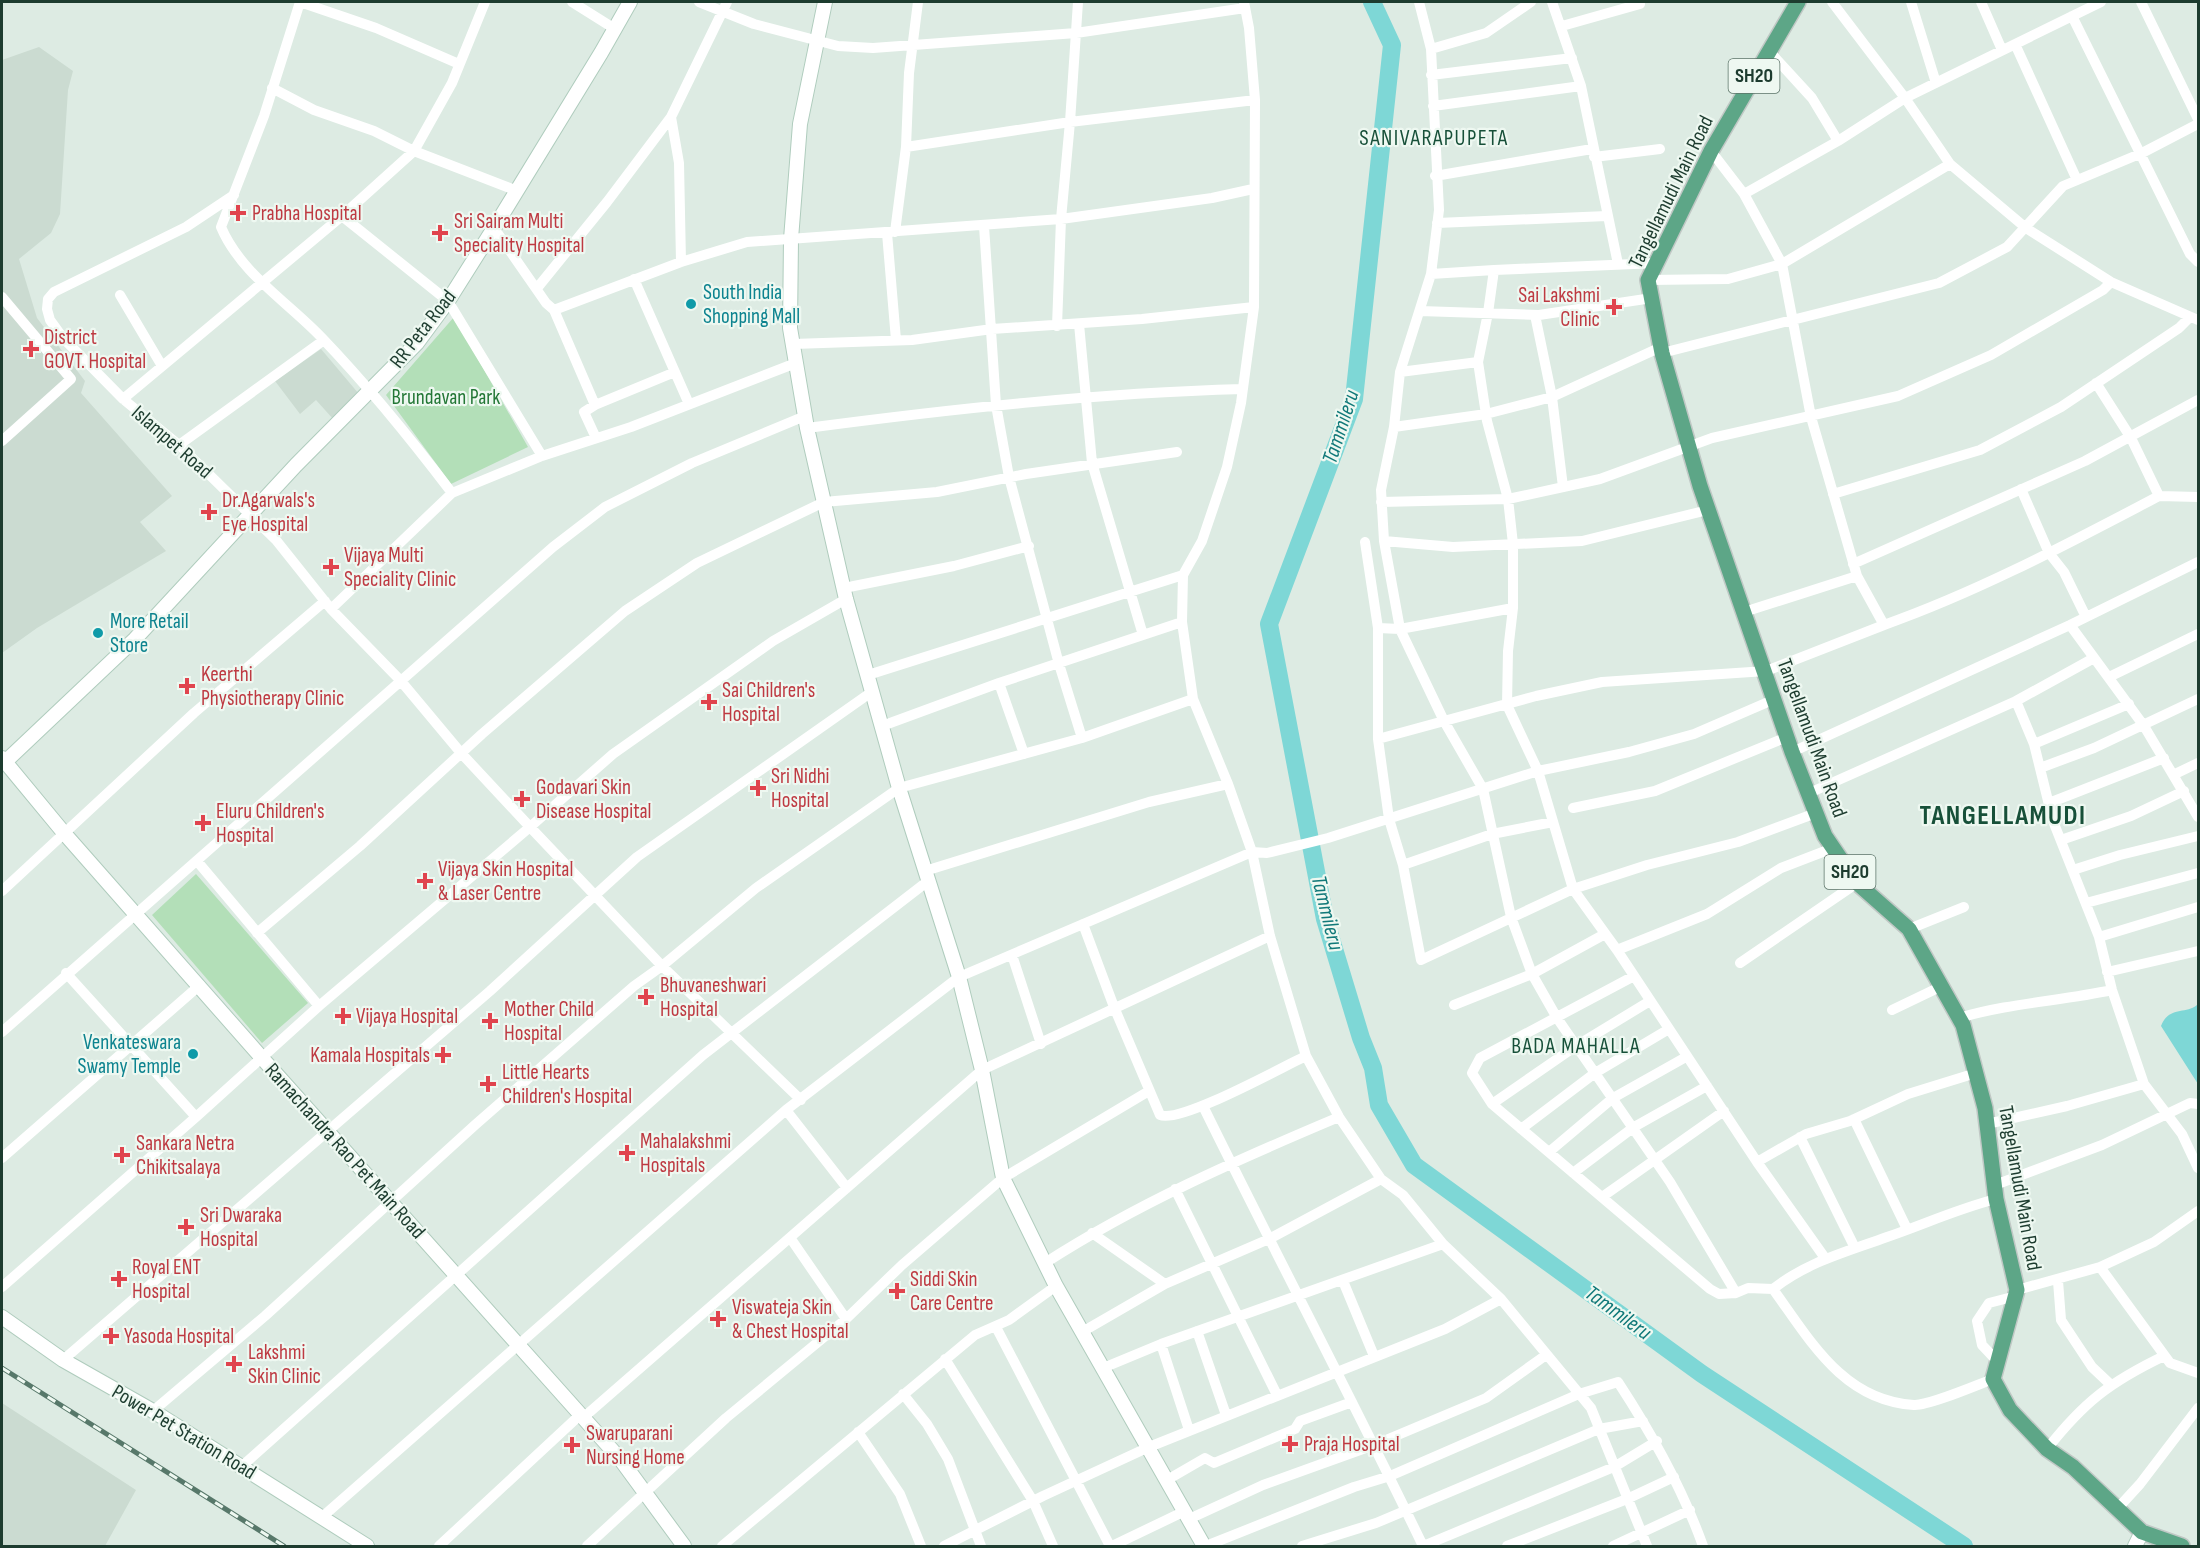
<svg xmlns="http://www.w3.org/2000/svg" width="2200" height="1548" viewBox="0 0 2200 1548" font-family="'Sofia Sans Condensed',sans-serif">
	<rect width="100%" height="100%" fill="#ddebe3"/>
	<path fill="#cbdbd1" d="M39 47 73 71 68 90 60 214 51 233 19 259 37 318 85 381 81 393 172 496 140 522 166 551 37 628 2 653V60Z
		M321 349 359 394 334 420 316 400 300 414 275 381Z
		M2 1403 136 1490 105 1546H2Z"/>
	<path fill="#b3dfb8" d="M454 317 528 447 451 484 386 395Z
		M196 874 308 1003 262 1043 152 915Z"/>
	<path fill="#7ed7d6" d="M2198 1004V1084L2161 1026C2169 1005 2188 1015 2198 1004Z"/>
	<g fill="none" stroke-linecap="round" stroke-linejoin="round">
		<path stroke="#7ed7d6" stroke-width="18" d="M1372 2 1392 45 1354 399 1269 624 1325 919 1361 1038 1373 1068 1379 1105 1414 1165 1702 1374 1964 1546"/>
		<defs>
			<path id="secondary" d="M825 2 800 124 791 239 790 328 807 428 846 599 899 788 959 977 982 1070 1003 1178 1056 1286 1204 1546
				M2 758 64 833 262 1058 621 1460 684 1546
				M5 762 135 639 296 465 417 343 448 301 494 228 601 53 630 2
				M2 1317 63 1360 153 1411 367 1546
				M2135 1546 2142 1532"/>
			<path id="primary" d="M1798 2 1711 151 1648 280 1662 353 1700 486 1792 752 1825 836 1857 883 1909 929 1963 1025 1985 1108 1996 1199 2017 1290 1993 1379 2010 1410 2047 1449 2073 1467 2142 1532 2182 1546"/>
		</defs>
		<use href="#secondary" stroke="#afccbd" stroke-width="16"/>
		<use href="#primary" stroke="#c0c8c5" stroke-width="18"/>
		<path stroke="#fff" stroke-width="10" d="M300 2 264 116 221 227C241 274 288 302 322 338 369 387 411 439 452 493
			M300 2 376 28 459 64
			M572 2 615 29
			M699 2 754 24 838 46 873 48 1076 33 1245 8
			M1078 2 1070 122 1255 100 1254 307
			M1244 2 1249 28 1255 100
			M1552 2 1581 86 1618 264
			M1832 2 1905 98 1950 164 2026 228 2111 282 2198 320
			M1911 2 1936 83
			M1981 2 2002 50
			M2141 2 2198 119
			M2072 16 2190 254 2198 262
			M1562 26 1640 4
			M2015 44 2077 180
			M1431 49 1486 33 1531 2
			M1769 51 1812 98 1838 141
			M1431 75 1572 58
			M272 88 314 110 374 131 414 151 515 190
			M1433 106 1581 86
			M671 117 679 163 681 262
			M906 147 909 73 918 2
			M1594 157 1660 149
			M1435 176 1592 149
			M1744 194 1838 141 1905 98 2101 2
			M234 195 186 227 54 292 48 299 47 309 50 320 63 338 123 399 179 445 276 540 331 609 400 680 461 753 530 827 662 966 801 1100
			M342 216 448 301 542 456
			M1437 223 1607 216
			M984 226 996 405 1009 477 1059 664 1082 738
			M494 228 546 303 554 310 681 262 747 242 1061 219 1212 198 1253 189
			M895 232 906 147 1070 122 1061 219 1057 326
			M887 233 896 340
			M1657 263 1494 270 1488 313 1478 362 1487 421 1508 499 1513 544V608L1508 651 1507 705 1538 771 1573 889 1617 950 1757 1162
			M1431 274 1494 270
			M634 279 689 404
			M1648 280 1728 279 1782 264 1950 164
			M538 287 607 202 671 117 727 2
			M120 295 162 366
			M2 297 71 379 2 441
			M554 310 595 405 584 412 596 438
			M1420 311 1539 315 1652 298
			M1535 315 1552 397 1563 487
			M1079 324 1092 463 1143 635
			M793 344 912 340 992 329 1142 319 1254 307 1241 403 1227 467 1202 541 1183 575 1182 622 1193 699 1228 784
			M1662 353 1939 283 2007 247 2063 186 2142 153 2198 124
			M1400 372 1478 362
			M2096 383 2131 438 2159 496 2198 497
			M123 399 342 216 414 151 452 83 485 2
			M595 405 675 372
			M1394 427 1486 414 1552 397 1661 347
			M807 428C951 409 1097 393 1243 389
			M179 445 324 340
			M2021 489 2049 553 2064 572 2086 617
			M1833 494 1980 450 2061 407 2179 328 2190 317
			M1381 502 1508 499 1600 479 1712 438 1898 396 1991 355 2103 290 2111 282
			M1708 510 1582 541 1453 547 1384 541 1400 629 1444 721 1483 789 1511 917 1532 974 1557 1018 1670 1182 1736 1293 1748 1288 1773 1289C1810 1340 1843 1401 1914 1405 1928 1406 1977 1385 1993 1379
			M1384 541 1381 490 1394 427 1400 372 1431 274 1439 210 1431 49 1419 2
			M1365 542 1378 628V739L1389 819 1403 865 1421 960 1573 889 1647 865 1738 842 1816 813
			M1853 564 2085 461 2198 400
			M844 588 954 566 1029 546
			M331 609 452 493 542 456 631 427 796 363
			M1744 612 1857 576
			M1884 625C1980 591 2069 543 2159 496
			M2070 625 2144 726 2198 817
			M1378 628 1400 629 1513 608
			M2094 658 2016 701 2034 744 2053 821 2099 937 2112 990 2144 1084 2182 1134 2198 1168
			M868 675 1183 575
			M2109 677 2198 634
			M999 683 1024 754
			M882 726 999 683 1182 622
			M1378 739 1536 696 1602 682 1766 671 1884 625 1857 576 1811 417 1782 264 1744 194 1711 151
			M2034 744 2129 704
			M1792 752 2070 625 2198 562
			M2040 768 2094 748 2198 699
			M2175 774 2198 763
			M1807 794 2016 701
			M2049 803 2164 758
			M1573 808 1655 791 1787 737
			M2061 840 2131 816 2184 791
			M197 861 319 1006
			M1403 865 1492 834 1553 822
			M2073 870 2120 855 2198 836
			M925 871 1149 802 1228 784 1252 852 1267 853 1328 838 1538 771 1629 752 1694 734 1775 699
			M2 891 194 713 325 601
			M2086 903 2198 873
			M1083 924 1114 1007 1160 1115C1180 1124 1282 1067 1306 1056
			M1909 929 1964 907
			M257 933 360 846 482 734 625 611 697 563 824 502 937 492 1026 474 1177 452
			M2099 937 2198 907
			M1617 950 1707 914 1781 868 1833 848
			M1012 955 1041 1044
			M1740 963 1857 883
			M2107 972 2198 951
			M1650 1001 1576 1046 1492 1104 1710 1289 1719 1294 1736 1293
			M1454 1005 1532 974 1605 934
			M1892 1010 1942 986
			M1959 1018C2009 1003 2061 1001 2112 990
			M2 1032 553 547 605 507 692 463 805 416
			M1492 1104 1472 1073 1480 1058 1634 976
			M1203 1106C1275 1253 1352 1398 1423 1546
			M786 1110 847 1188
			M196 1117 319 1006 530 827 613 754 773 641 846 599
			M1854 1119 1907 1229
			M1987 1124 2067 1106 2144 1084
			M1521 1129 1595 1073 1669 1029
			M1800 1137 1855 1248
			M1549 1152 1613 1098 1686 1057
			M2 1158 200 985
			M1573 1173 1634 1127 1707 1086
			M1995 1185 2102 1145 2190 1103 2198 1104
			M1175 1189 1277 1395
			M1602 1197 1724 1111
			M1092 1233 1165 1284
			M791 1239 846 1319
			M1825 1258 1757 1162 1806 1134 1850 1121 1908 1094 1976 1073
			M1045 1263C1138 1203 1237 1160 1339 1117
			M2100 1267 2154 1242 2198 1211
			M1343 1281 1374 1356
			M2058 1281 2061 1320 2092 1367 2110 1384
			M2 1287 196 1117 66 973
			M1773 1289C1807 1262 1846 1252 1887 1237 1925 1224 1957 1209 1996 1199
			M2017 1290 2100 1267 2170 1363 2198 1373
			M996 1327 1110 1546
			M1197 1331 1226 1415
			M1082 1332 1165 1284 1269 1239 1381 1179 1403 1195 1443 1244 1501 1299 1591 1408 1647 1546
			M1161 1344 1189 1430
			M945 1359 1033 1501 1053 1546
			M63 1360 490 991 637 857 873 691
			M1998 1362 1982 1345 1977 1321 1989 1303 2016 1296
			M1103 1368 1161 1344 1443 1244
			M903 1394 927 1424 948 1459 981 1546
			M153 1411 265 1316 475 1125 634 986 662 966 756 888 899 788 1082 738 1193 699
			M584 1417 982 1070 1270 936
			M858 1432 900 1494 921 1546
			M2047 1449C2084 1402 2110 1382 2164 1356
			M241 1467 703 1055 928 881
			M1167 1480 1205 1458 1214 1463 1295 1429 1300 1421 1352 1402
			M2118 1508 2140 1484 2198 1408
			M321 1518 786 1110 959 977 1252 852 1270 936 1306 1056 1339 1117 1381 1179
			M1189 1519 1263 1485 1374 1445 1486 1398 1546 1355
			M439 1546 581 1414
			M587 1546 726 1418 846 1319 902 1265 1003 1178 1149 1091
			M722 1546 975 1335 1009 1320 1056 1286
			M944 1546 1043 1496 1149 1447 1445 1329 1501 1299
			M1112 1546 1185 1511
			M1206 1546 1354 1487 1390 1476 1579 1394 1618 1382C1652 1434 1682 1487 1703 1546
			M1302 1546 1376 1523 1599 1429 1643 1421
			M1423 1546 1614 1467 1657 1441
			M1507 1546 1627 1499 1674 1477
			M1613 1546 1690 1510"/>
		<use href="#secondary" stroke="#fff" stroke-width="14"/>
		<use href="#primary" stroke="#5da687" stroke-width="15"/>
		<defs>
			<path id="rail" d="M2 1368 284 1546"/>
		</defs>
		<use href="#rail" stroke="#57786a" stroke-width="5"/>
		<use href="#rail" stroke="#eef8f1" stroke-width="3" stroke-dasharray="9" stroke-linecap="butt"/>
	</g>
	<g fill="#e0444e" stroke="#eef8f1" stroke-width="2">
		<path d="M235 204h6v6h6v6h-6v6h-6v-6h-6v-6h6z"/>
		<path d="M437 224h6v6h6v6h-6v6h-6v-6h-6v-6h6z"/>
		<path d="M1611 298h6v6h6v6h-6v6h-6v-6h-6v-6h6z"/>
		<path d="M28 340h6v6h6v6h-6v6h-6v-6h-6v-6h6z"/>
		<path d="M206 503h6v6h6v6h-6v6h-6v-6h-6v-6h6z"/>
		<path d="M328 558h6v6h6v6h-6v6h-6v-6h-6v-6h6z"/>
		<path d="M184 677h6v6h6v6h-6v6h-6v-6h-6v-6h6z"/>
		<path d="M706 693h6v6h6v6h-6v6h-6v-6h-6v-6h6z"/>
		<path d="M755 779h6v6h6v6h-6v6h-6v-6h-6v-6h6z"/>
		<path d="M519 790h6v6h6v6h-6v6h-6v-6h-6v-6h6z"/>
		<path d="M200 814h6v6h6v6h-6v6h-6v-6h-6v-6h6z"/>
		<path d="M422 872h6v6h6v6h-6v6h-6v-6h-6v-6h6z"/>
		<path d="M643 988h6v6h6v6h-6v6h-6v-6h-6v-6h6z"/>
		<path d="M340 1007h6v6h6v6h-6v6h-6v-6h-6v-6h6z"/>
		<path d="M487 1012h6v6h6v6h-6v6h-6v-6h-6v-6h6z"/>
		<path d="M440 1046h6v6h6v6h-6v6h-6v-6h-6v-6h6z"/>
		<path d="M485 1075h6v6h6v6h-6v6h-6v-6h-6v-6h6z"/>
		<path d="M624 1144h6v6h6v6h-6v6h-6v-6h-6v-6h6z"/>
		<path d="M119 1146h6v6h6v6h-6v6h-6v-6h-6v-6h6z"/>
		<path d="M183 1218h6v6h6v6h-6v6h-6v-6h-6v-6h6z"/>
		<path d="M116 1270h6v6h6v6h-6v6h-6v-6h-6v-6h6z"/>
		<path d="M894 1282h6v6h6v6h-6v6h-6v-6h-6v-6h6z"/>
		<path d="M715 1310h6v6h6v6h-6v6h-6v-6h-6v-6h6z"/>
		<path d="M108 1327h6v6h6v6h-6v6h-6v-6h-6v-6h6z"/>
		<path d="M231 1355h6v6h6v6h-6v6h-6v-6h-6v-6h6z"/>
		<path d="M1287 1435h6v6h6v6h-6v6h-6v-6h-6v-6h6z"/>
		<path d="M569 1436h6v6h6v6h-6v6h-6v-6h-6v-6h6z"/>
	</g>
	<g fill="#0f9aa8" stroke="#eef8f1" stroke-width="2">
		<circle cx="691" cy="304" r="6"/>
		<circle cx="98" cy="633" r="6"/>
		<circle cx="193" cy="1054" r="6"/>
	</g>
	<g text-anchor="middle" dominant-baseline="central" stroke-width="4.5" stroke-linejoin="round" paint-order="stroke">
		<g fill="#eef8f1" stroke="#5c7469" stroke-width="1.5">
			<rect x="1728.5" y="59" width="51" height="34" rx="4.5"/>
			<rect x="1824.5" y="855" width="51" height="34" rx="4.5"/>
		</g>
		<g font-size="20" font-weight="bold" fill="#1d3c2f">
			<text x="1754" y="76">SH20</text>
			<text x="1850" y="872">SH20</text>
		</g>
		<g font-size="21" fill="#1d3c2f" stroke="#eef8f1">
			<text transform="translate(1671 192) rotate(-64)">Tangellamudi Main Road</text>
			<text transform="translate(423 329) rotate(-52)">RR Peta Road</text>
			<text transform="translate(172 442) rotate(41)">Islampet Road</text>
			<text transform="translate(1812 738) rotate(70)">Tangellamudi Main Road</text>
			<text transform="translate(345 1151) rotate(48)">Ramachandra Rao Pet Main Road</text>
			<text transform="translate(2020 1188) rotate(80)">Tangellamudi Main Road</text>
			<text transform="translate(184 1432) rotate(31)">Power Pet Station Road</text>
		</g>
		<g font-size="21" fill="#be3a42" stroke="#eef8f1" text-anchor="start">
			<text x="252" y="213">Prabha Hospital</text>
			<text x="454" y="221">Sri Sairam Multi<tspan x="454" dy="24">Speciality Hospital</tspan></text>
			<text x="1600" y="295" text-anchor="end">Sai Lakshmi<tspan x="1600" dy="24">Clinic</tspan></text>
			<text x="44" y="337">District<tspan x="44" dy="24">GOVT. Hospital</tspan></text>
			<text x="222" y="500">Dr.Agarwals's<tspan x="222" dy="24">Eye Hospital</tspan></text>
			<text x="344" y="555">Vijaya Multi<tspan x="344" dy="24">Speciality Clinic</tspan></text>
			<text x="201" y="674">Keerthi<tspan x="201" dy="24">Physiotherapy Clinic</tspan></text>
			<text x="722" y="690">Sai Children's<tspan x="722" dy="24">Hospital</tspan></text>
			<text x="771" y="776">Sri Nidhi<tspan x="771" dy="24">Hospital</tspan></text>
			<text x="536" y="787">Godavari Skin<tspan x="536" dy="24">Disease Hospital</tspan></text>
			<text x="216" y="811">Eluru Children's<tspan x="216" dy="24">Hospital</tspan></text>
			<text x="438" y="869">Vijaya Skin Hospital<tspan x="438" dy="24">&amp; Laser Centre</tspan></text>
			<text x="660" y="985">Bhuvaneshwari<tspan x="660" dy="24">Hospital</tspan></text>
			<text x="504" y="1009">Mother Child<tspan x="504" dy="24">Hospital</tspan></text>
			<text x="356" y="1016">Vijaya Hospital</text>
			<text x="430" y="1055" text-anchor="end">Kamala Hospitals</text>
			<text x="502" y="1072">Little Hearts<tspan x="502" dy="24">Children's Hospital</tspan></text>
			<text x="640" y="1141">Mahalakshmi<tspan x="640" dy="24">Hospitals</tspan></text>
			<text x="136" y="1143">Sankara Netra<tspan x="136" dy="24">Chikitsalaya</tspan></text>
			<text x="200" y="1215">Sri Dwaraka<tspan x="200" dy="24">Hospital</tspan></text>
			<text x="132" y="1267">Royal ENT<tspan x="132" dy="24">Hospital</tspan></text>
			<text x="910" y="1279">Siddi Skin<tspan x="910" dy="24">Care Centre</tspan></text>
			<text x="732" y="1307">Viswateja Skin<tspan x="732" dy="24">&amp; Chest Hospital</tspan></text>
			<text x="124" y="1336">Yasoda Hospital</text>
			<text x="248" y="1352">Lakshmi<tspan x="248" dy="24">Skin Clinic</tspan></text>
			<text x="586" y="1433">Swaruparani<tspan x="586" dy="24">Nursing Home</tspan></text>
			<text x="1304" y="1444">Praja Hospital</text>
		</g>
		<g font-size="21" fill="#0d838f" stroke="#eef8f1" text-anchor="start">
			<text x="703" y="292">South India<tspan x="703" dy="24">Shopping Mall</tspan></text>
			<text x="110" y="621">More Retail<tspan x="110" dy="24">Store</tspan></text>
			<text x="181" y="1042" text-anchor="end">Venkateswara<tspan x="181" dy="24">Swamy Temple</tspan></text>
		</g>
		<g font-size="21" fill="#237736" stroke="#eef8f1">
			<text x="446" y="397">Brundavan Park</text>
		</g>
		<g font-size="22" letter-spacing="1.5" fill="#175039" stroke="#eef8f1">
			<text x="1434" y="138">SANIVARAPUPETA</text>
			<text x="1576" y="1046">BADA MAHALLA</text>
		</g>
		<g font-size="22" font-style="italic" fill="#117979" stroke="#eef8f1">
			<text transform="translate(1341 427) rotate(-72)">Tammileru</text>
			<text transform="translate(1327 913) rotate(76)">Tammileru</text>
			<text transform="translate(1618 1313) rotate(36)">Tammileru</text>
		</g>
		<g font-size="27" font-weight="bold" letter-spacing="1.5" fill="#175039" stroke="#eef8f1">
			<text x="2003" y="816">TANGELLAMUDI</text>
		</g>
	</g>
	<rect width="2200" height="1548" fill="none" stroke="#1d3c2f" stroke-width="6"/>
</svg>
